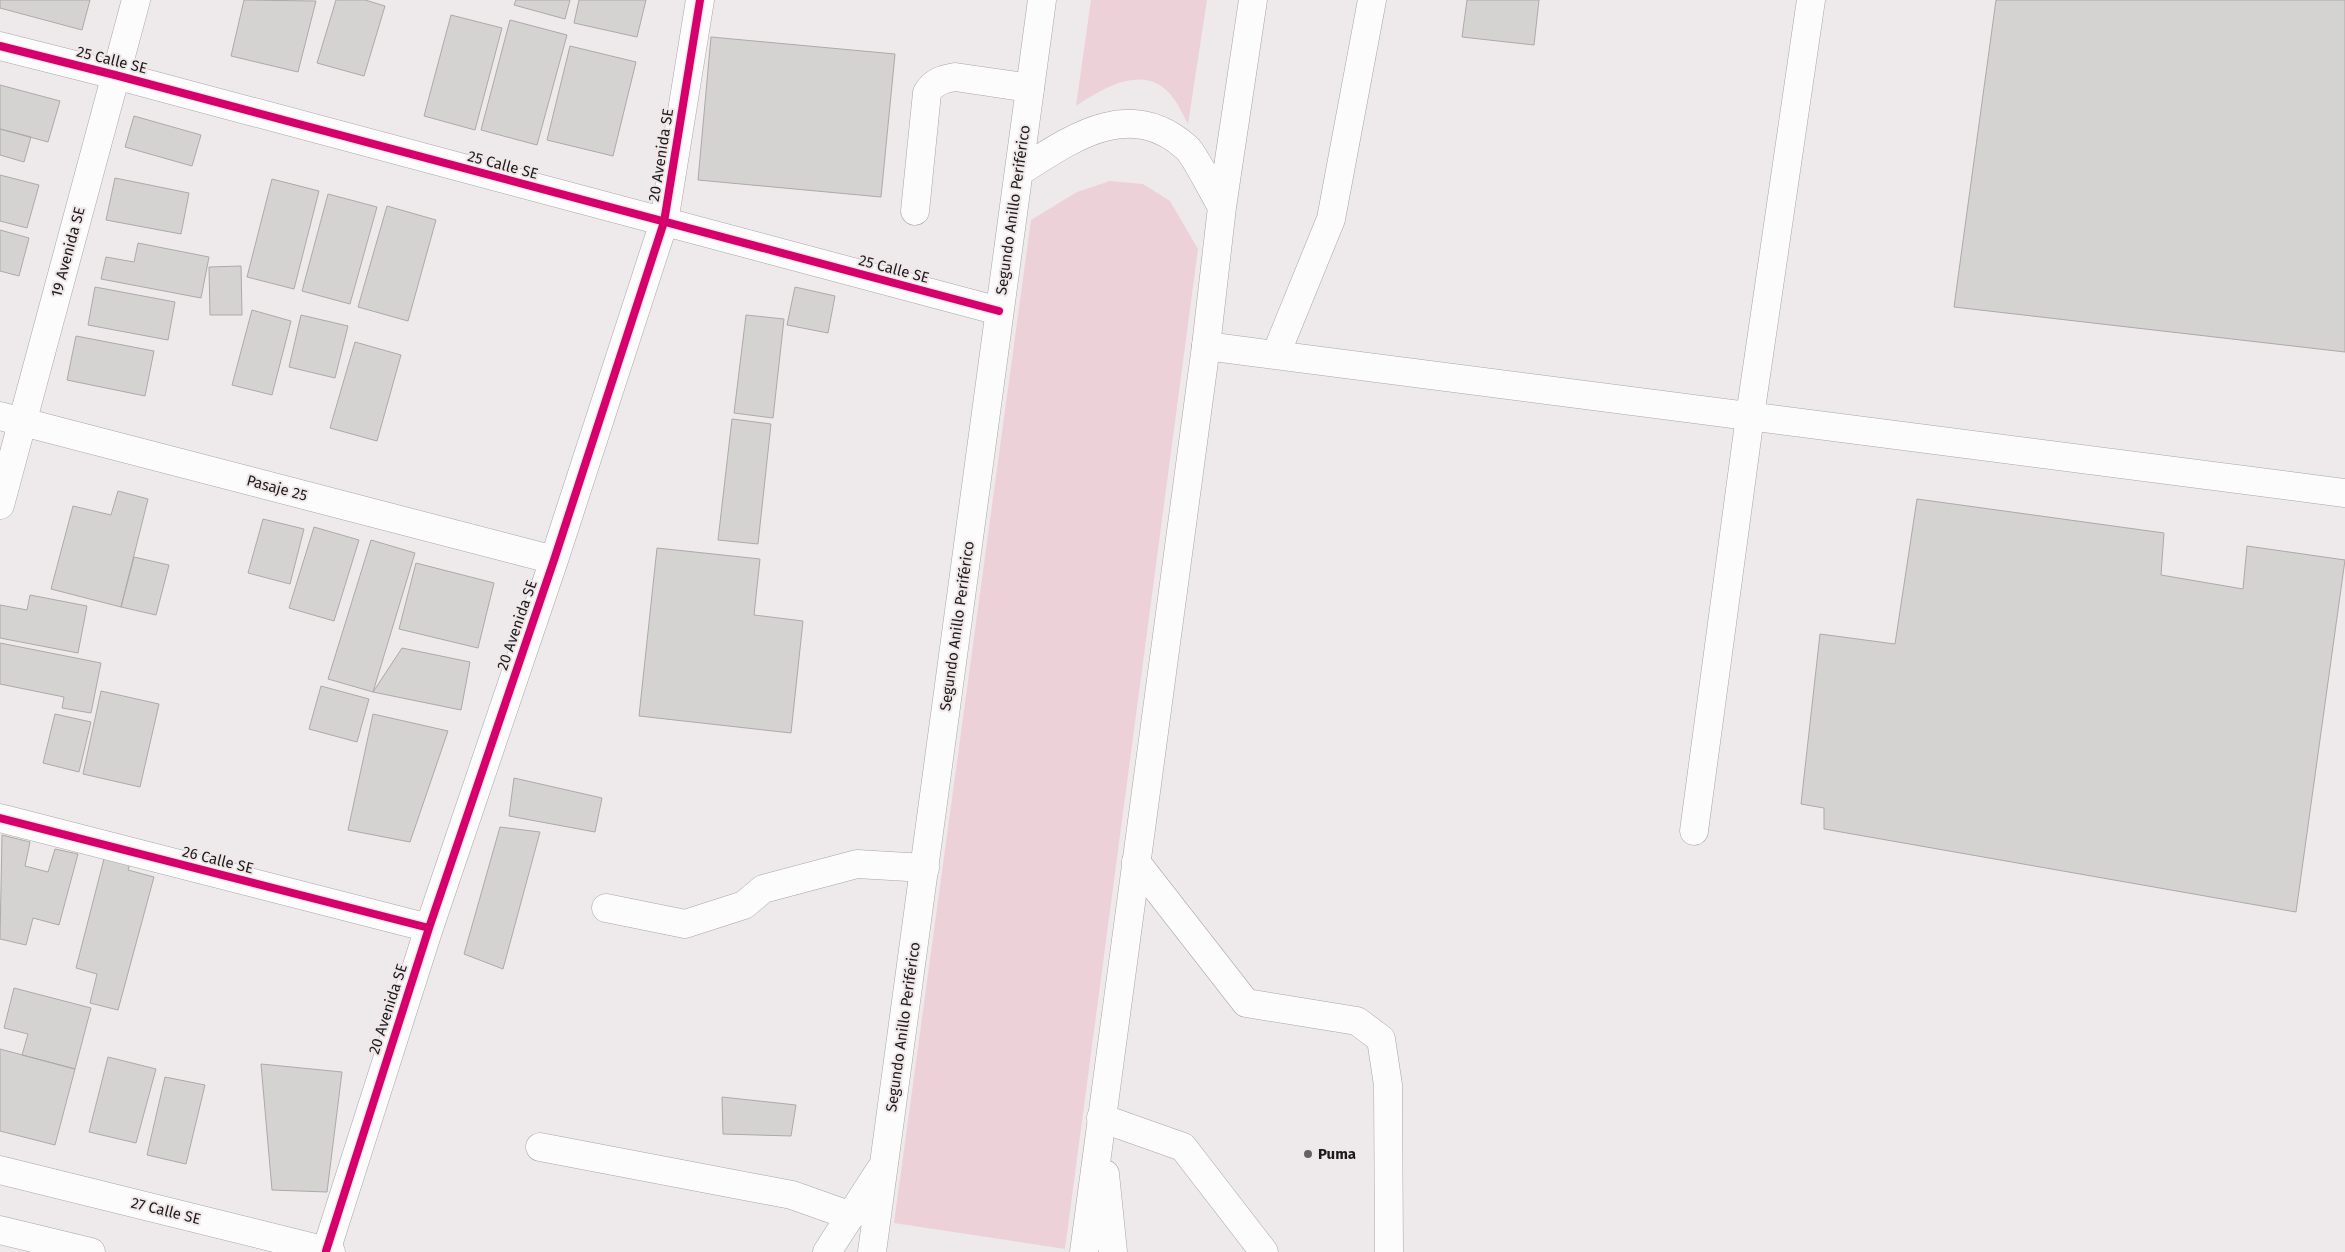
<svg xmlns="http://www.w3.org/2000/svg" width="2345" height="1252" viewBox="0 0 2345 1252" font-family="'Fira Sans',sans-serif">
	<rect width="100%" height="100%" fill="#eee9ea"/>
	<path fill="#ecd2d8" d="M1091 0H1207L1188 124C1183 115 1178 103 1170 94 1143 63 1102 89 1076 106Z
		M1110 181 1143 184 1170 201 1198 249 1065 1249 894 1223 1031 220 1077 192Z"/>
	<path fill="#d5d2d2" stroke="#ada9aa" d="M0 0H90L82 30 0 8Z
		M244 0 316 1 298 72 231 56Z
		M336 0H365L385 6 364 76 317 63Z
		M516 0H570L565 19 514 5Z
		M579 0H646L637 37 574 23Z
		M1467 0H1539L1534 45 1462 37Z
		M1996 0H2345V352L1954 307Z
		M451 15 502 28 475 130 424 116Z
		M510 20 567 35 537 145 481 130Z
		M711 37 895 54 881 197 698 180Z
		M570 46 636 62 613 156 547 140Z
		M0 85 60 101 48 142 0 129Z
		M134 116 201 135 192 166 125 147Z
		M0 129 31 137 24 162 0 155Z
		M0 175 39 185 27 228 0 221Z
		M115 178 189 193 181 234 106 220Z
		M272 179 319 191 294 289 247 277Z
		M328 194 377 207 350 304 302 291Z
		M387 206 436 220 408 321 358 307Z
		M0 230 29 238 19 276 0 271Z
		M138 243 209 257 201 298 101 279 106 257 134 262Z
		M241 266 242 315H210L209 267Z
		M95 287 175 302 168 340 88 325Z
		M795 287 835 296 828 333 787 325Z
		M252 310 291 321 272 395 232 385Z
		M301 315 348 326 335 378 289 367Z
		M746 315 784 319 773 418 734 413Z
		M76 336 154 351 145 396 67 380Z
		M355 342 401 355 377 441 330 428Z
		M732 419 771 424 758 544 718 540Z
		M118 491 148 499 121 607 51 589 73 506 111 515Z
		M1917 499 2164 533 2161 575 2243 589 2247 546 2345 560 2296 912 1824 829V808L1801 804 1820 634 1895 644Z
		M263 519 304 529 290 584 248 573Z
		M314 527 359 540 334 621 289 608Z
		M371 540 415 553 373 692 328 679Z
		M657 548 760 559 754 615 803 621 791 733 639 716Z
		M134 557 169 565 156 615 121 607Z
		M416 563 494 583 478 648 399 629Z
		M30 595 87 606 78 653 0 638V605L27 610Z
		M0 643 101 663 91 713 62 708 64 697 0 684Z
		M402 648 470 662 461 710 373 692Z
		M321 686 369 699 357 742 309 729Z
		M101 691 159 704 140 787 83 774Z
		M55 714 91 722 79 772 43 763Z
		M373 714 448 731 410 842 348 830Z
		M514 778 602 798 595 832 509 816Z
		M500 827 540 832 503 969 464 954Z
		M2 835 30 842 25 866 48 872 55 849 78 854 59 925 33 918 26 945 0 939Z
		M106 851 132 858 128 870 154 877 118 1010 90 1003 97 974 76 968Z
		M14 988 91 1008 75 1069 22 1055 28 1034 4 1028Z
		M0 1049 75 1069 55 1145 0 1131Z
		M108 1057 156 1069 136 1143 89 1132Z
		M261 1064 342 1072 327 1192 272 1190Z
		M165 1077 205 1085 186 1164 147 1155Z
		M722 1097 796 1105 791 1136 723 1134Z"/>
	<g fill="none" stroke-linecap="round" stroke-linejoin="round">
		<defs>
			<path id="minor" d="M0 46 115 75 999 311
				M915 211 927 93C933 82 943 79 955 77L1030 88
				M1206 346 2345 493
				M1276 354 1331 219 1372 0
				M0 416 554 560
				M0 505 136 0
				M0 818 429 928
				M1694 831 1750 416 1811 0
				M1136 862 1246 1003 1357 1021 1381 1039 1388 1085 1389 1252
				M606 908 685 924 744 905 763 889 857 864 925 868
				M1101 1118 1183 1147 1264 1252
				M540 1147 792 1195 851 1216
				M326 1251 429 928 554 560 664 222 700 0"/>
			<path id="major" d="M1019 172C1071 139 1129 96 1187 148 1196 157 1214 194 1222 207
				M0 1170 331 1252
				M1105 1174 1113 1252
				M0 1230 91 1252
				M827 1252 880 1170
				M872 1252 1042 0
				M1084 1252 1206 346 1222 207 1253 0"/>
		</defs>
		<use href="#minor" stroke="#a9a5a6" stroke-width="29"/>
		<use href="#major" stroke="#a9a5a6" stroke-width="29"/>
		<use href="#minor" stroke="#fcfcfc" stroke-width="28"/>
		<use href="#major" stroke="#fcfcfc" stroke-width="28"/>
		<defs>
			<path id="cycleway" d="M0 46 115 75 999 311
				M0 818 429 928
				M326 1251 429 928 554 560 664 222 700 0"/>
		</defs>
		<use href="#cycleway" stroke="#f0e7e9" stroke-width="11"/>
		<use href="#cycleway" stroke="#d6006c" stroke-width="8"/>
	</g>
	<circle fill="#666263" stroke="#f0e7e9" stroke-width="2" cx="1308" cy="1154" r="5"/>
	<g text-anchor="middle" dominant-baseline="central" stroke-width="4" stroke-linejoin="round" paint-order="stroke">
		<g font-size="15" fill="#1d1a1b" stroke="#f0e7e9">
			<text transform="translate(112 60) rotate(14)">25 Calle SE</text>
			<text transform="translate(661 155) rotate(-81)">20 Avenida SE</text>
			<text transform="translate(503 165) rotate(15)">25 Calle SE</text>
			<text transform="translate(1013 210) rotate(-82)">Segundo Anillo Periférico</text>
			<text transform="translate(68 252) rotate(-75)">19 Avenida SE</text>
			<text transform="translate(894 269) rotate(15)">25 Calle SE</text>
			<text transform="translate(277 488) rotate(15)">Pasaje 25</text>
			<text transform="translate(517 625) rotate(-71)">20 Avenida SE</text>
			<text transform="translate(957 626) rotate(-82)">Segundo Anillo Periférico</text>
			<text transform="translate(218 860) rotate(14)">26 Calle SE</text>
			<text transform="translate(388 1009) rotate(-72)">20 Avenida SE</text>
			<text transform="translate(903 1027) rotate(-82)">Segundo Anillo Periférico</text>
			<text transform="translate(166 1211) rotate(14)">27 Calle SE</text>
		</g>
		<g font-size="15" font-weight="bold" fill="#1d1a1b" stroke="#f0e7e9" text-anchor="start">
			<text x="1318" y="1154">Puma</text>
		</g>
	</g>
</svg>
